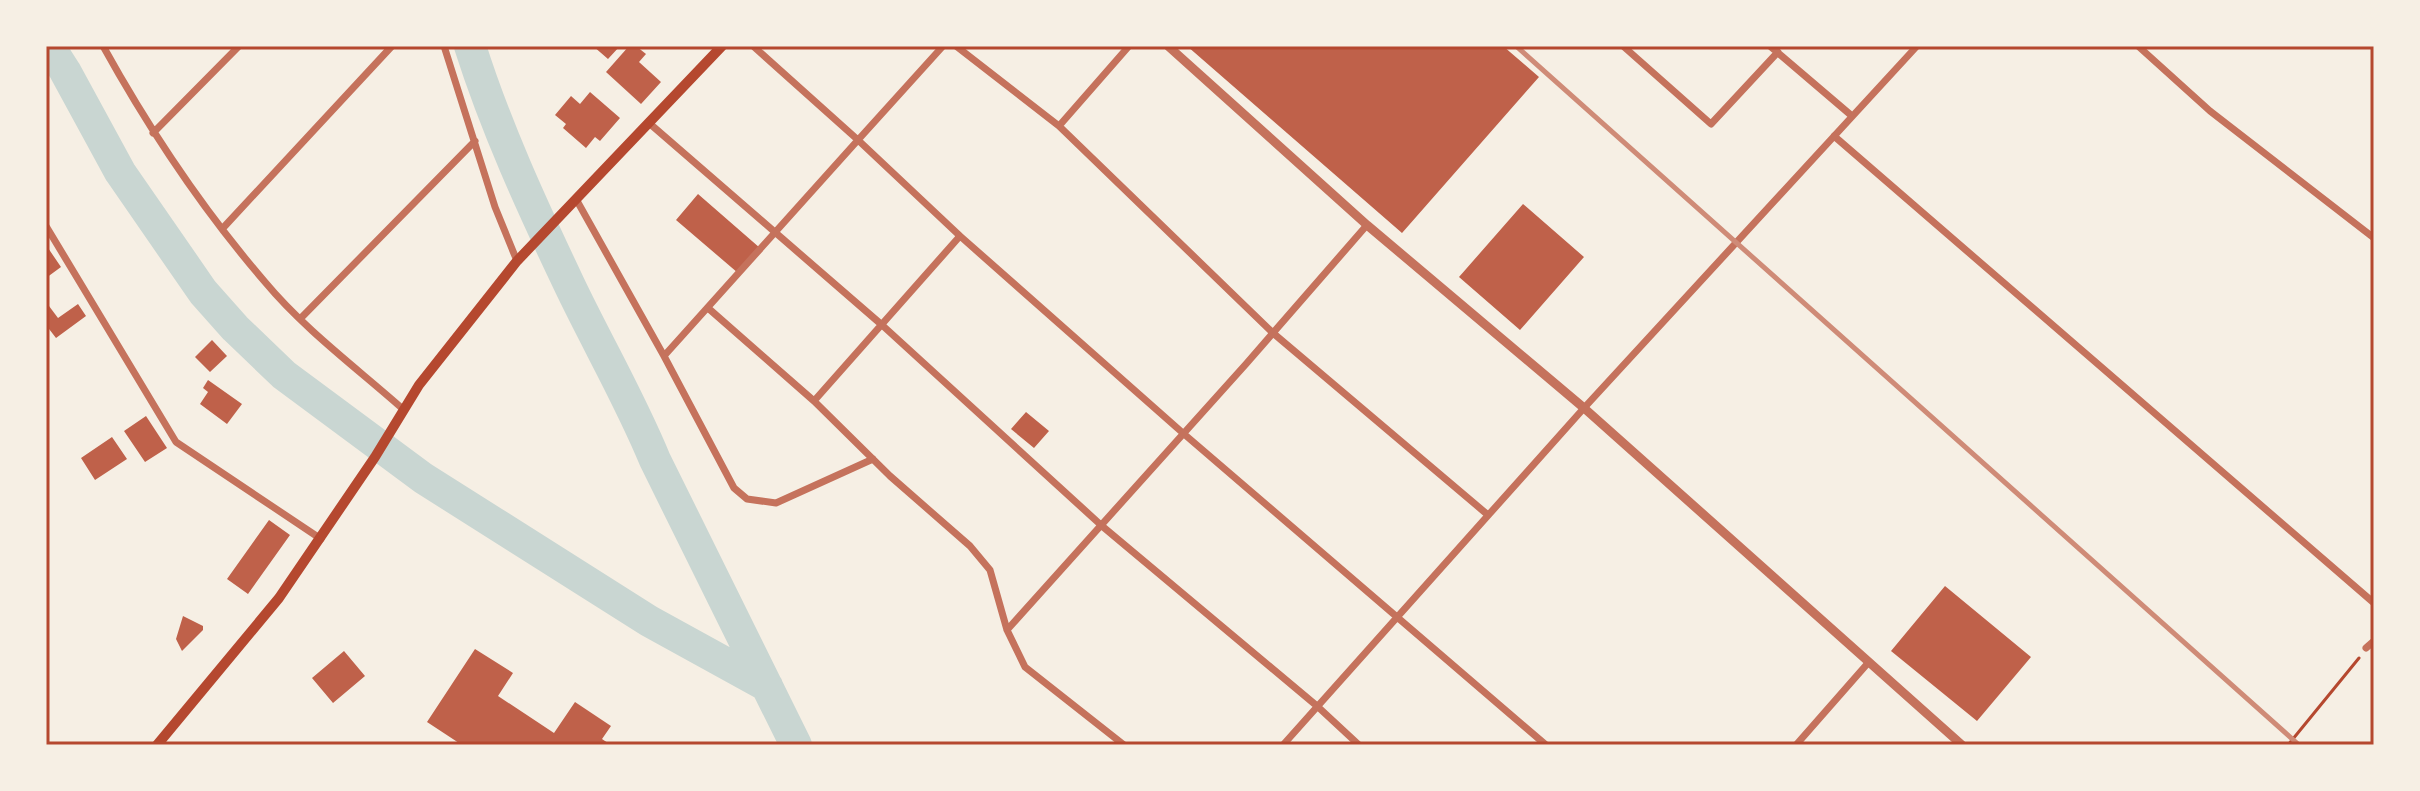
<svg xmlns="http://www.w3.org/2000/svg" width="2420" height="791" viewBox="0 0 2420 791" font-family="Literata,serif">
	<rect width="100%" height="100%" fill="#f6efe4"/>
	<g fill="none" stroke-linecap="round" stroke-linejoin="round">
		<path stroke="#c9d6d2" stroke-width="32" d="M49 46 65 71 120 172 203 292 235 328 284 375 423 478 649 621 767 686
			M470 46C496 128 532 206 569 284 597 343 630 399 655 460L796 745"/>
	</g>
	<path fill="#bf614a" d="M593 46H620L608 59Z
		M629 46H636L646 54 639 62 661 82 641 104 606 72Z
		M1187 46H1503L1539 77 1402 233Z
		M590 92 620 118 600 141 595 137 586 148 563 128 566 124 555 115 571 96 580 104Z
		M698 194 760 248 738 273 676 220Z
		M1523 204 1584 257 1520 330 1459 277Z
		M46 245 61 267 46 278Z
		M46 302 58 318 78 304 86 316 56 338 46 325Z
		M212 340 227 356 210 372 195 357Z
		M208 380 242 404 227 424 200 404 208 392 203 388Z
		M1026 412 1049 431 1034 448 1011 429Z
		M146 416 167 448 145 462 124 431Z
		M112 437 127 459 95 480 81 458Z
		M269 520 290 535 248 594 227 579Z
		M1945 586 2031 657 1977 721 1891 651Z
		M183 616 203 626V630L182 651 176 639Z
		M475 649 513 673 498 696 554 733 575 702 611 726 602 739 611 745H462L427 722Z
		M344 651 365 676 333 703 312 678Z"/>
	<g fill="none" stroke-linecap="round" stroke-linejoin="round">
		<path stroke="#b5482f" stroke-width="3" d="M2288 745 2359 658"/>
		<path stroke="#c5725c" stroke-width="7" d="M103 46C149 129 203 210 265 282 305 330 358 369 404 410
			M444 46 495 207 517 261
			M943 46 858 140 960 236 814 401 890 476 970 546 990 570 1007 630 1025 667 1124 745
			M956 46 1059 126 1129 46
			M1623 46 1711 124 1778 52
			M1770 46 1852 116
			M2138 46 2210 111 2374 238
			M649 123 882 325 1102 526 1317 706 1359 745
			M1059 126 1273 333 1488 515
			M153 133 239 46
			M1834 136 2374 603
			M576 199 664 356 858 140 753 46
			M46 226 176 442 321 539
			M223 228 392 46
			M960 236 1184 434 1546 745
			M708 308 814 401
			M300 319 475 141
			M664 356 734 488 747 499 776 503 873 459
			M1007 630 1246 364 1367 225
			M2366 648 2374 641
			M1283 745 1584 408 1917 46
			M1796 745 1868 663"/>
		<path stroke="#c5725c" stroke-width="9" d="M1168 46 1367 225 1584 408 1962 745"/>
		<path stroke="#b5482f" stroke-width="10" d="M157 745 279 598 375 457 419 385 517 261 722 46"/>
		<path stroke="#cf8b77" stroke-width="5" d="M1516 46 2299 745"/>
	</g>
	<rect width="2420" height="791" fill="none" stroke="#f6efe4" stroke-width="96"/>
	<rect x="48" y="48" width="2324" height="695" fill="none" stroke="#b5482f" stroke-width="3"/>
</svg>
